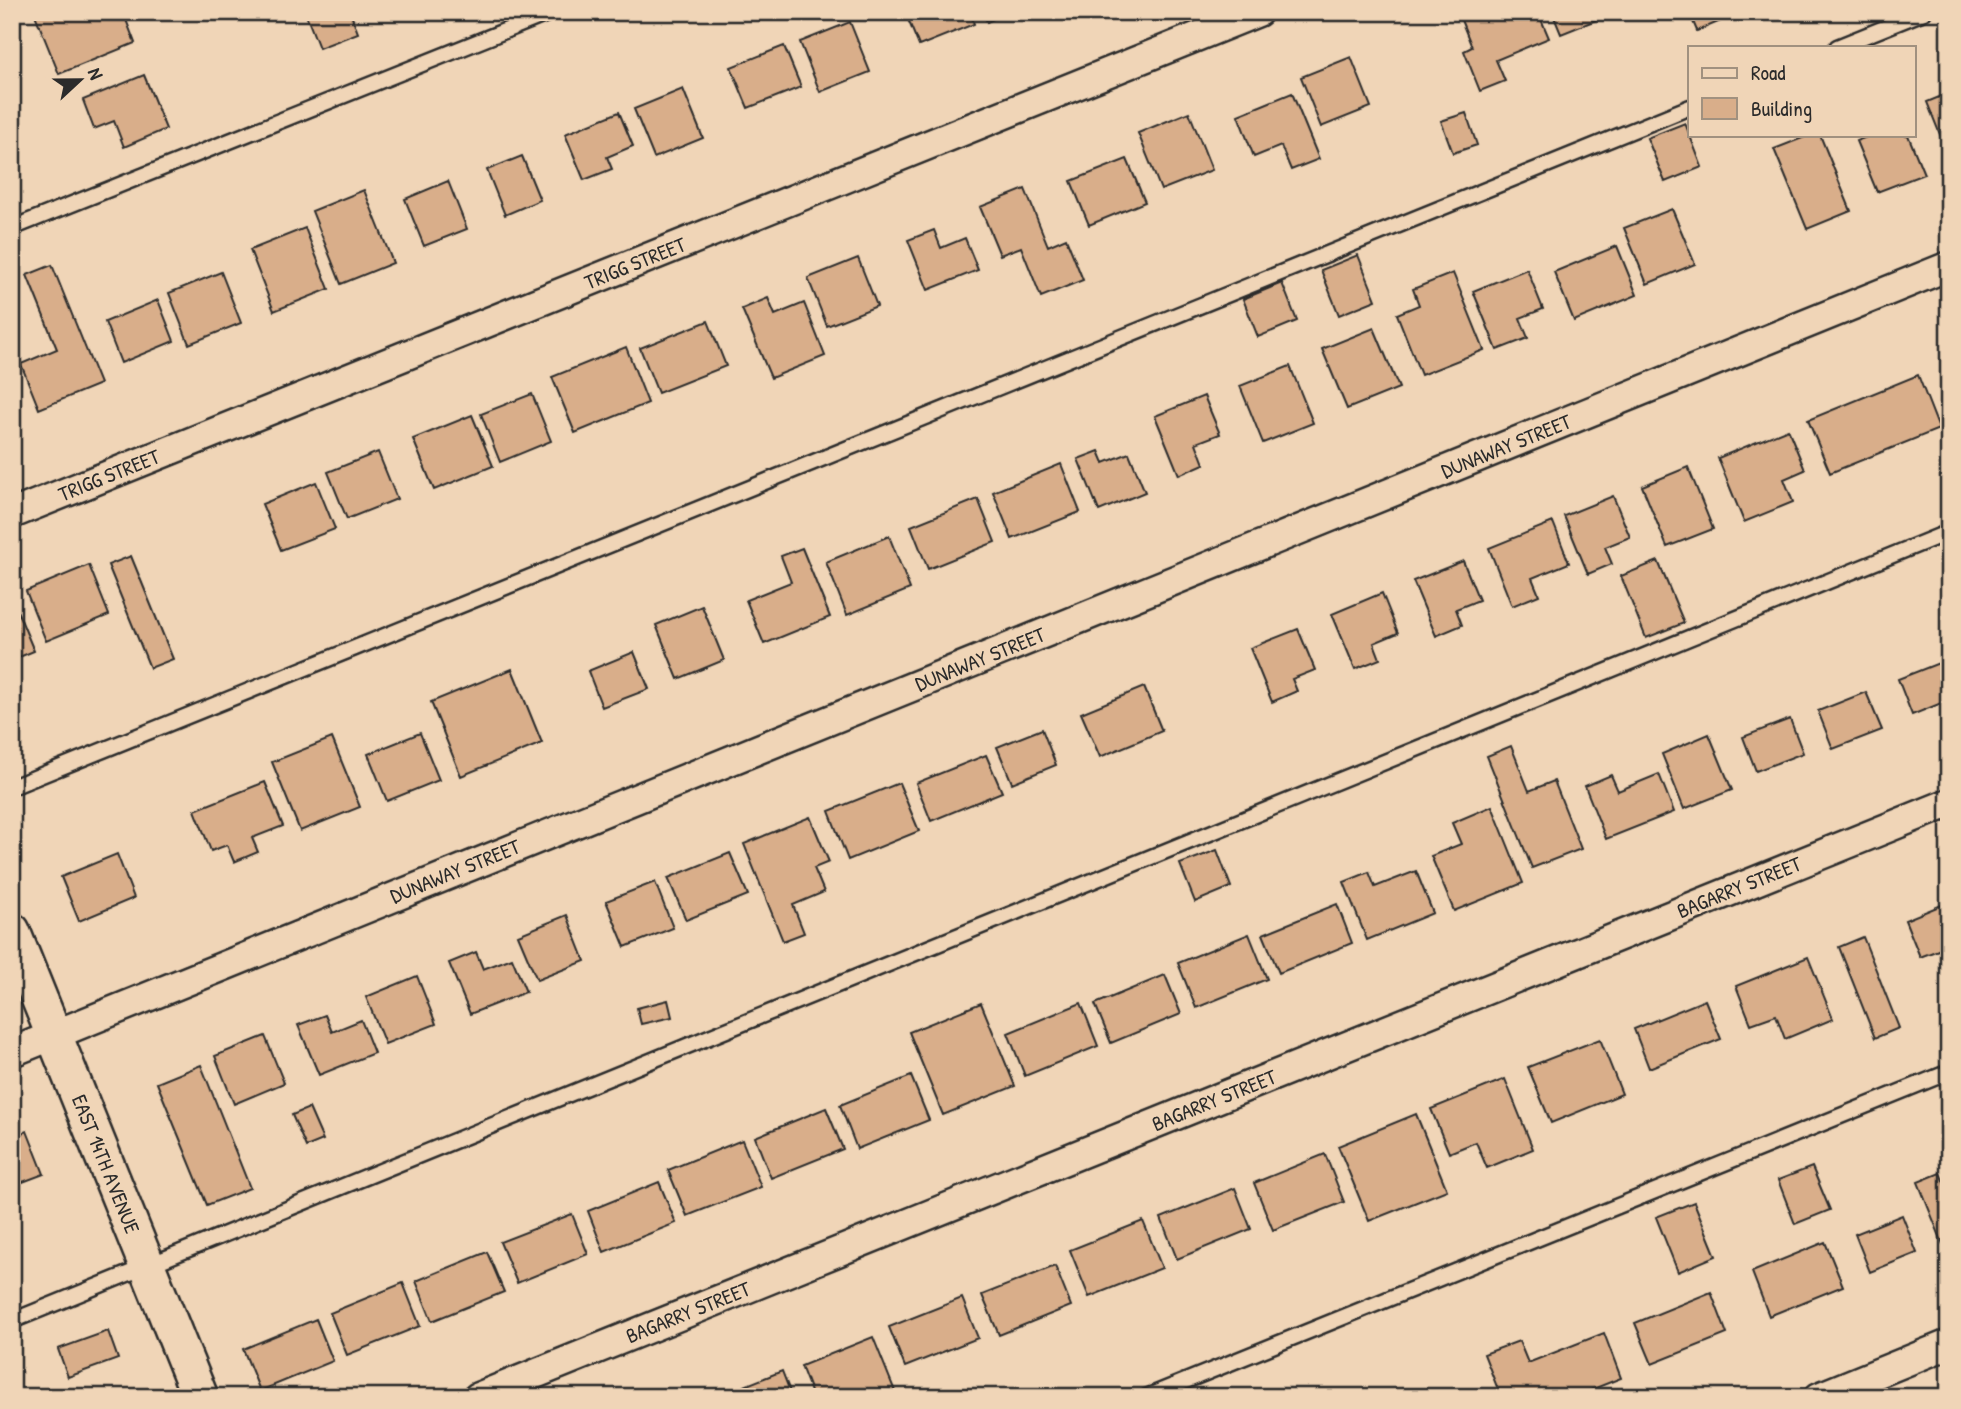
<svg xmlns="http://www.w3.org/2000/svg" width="1961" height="1409" viewBox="0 0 1961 1409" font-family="'Patrick Hand',sans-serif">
	<rect width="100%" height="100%" fill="#f0d5b7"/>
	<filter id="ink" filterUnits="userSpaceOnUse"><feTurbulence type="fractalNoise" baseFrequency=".0143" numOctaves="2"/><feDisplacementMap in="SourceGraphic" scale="14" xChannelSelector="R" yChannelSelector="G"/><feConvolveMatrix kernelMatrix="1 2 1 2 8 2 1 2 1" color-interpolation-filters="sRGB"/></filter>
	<g filter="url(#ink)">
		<path fill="#d9ae8a" stroke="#2b2b2b" stroke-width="2" d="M34 12H123L135 43 59 74Z
			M305 12H350L358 33 319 48Z
			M905 12H970L974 24 919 46Z
			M983 12H1010L987 22Z
			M1480 12H1538L1549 38 1496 60 1505 81 1480 91 1464 51 1472 47 1461 20Z
			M1552 12H1616L1561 34Z
			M1689 12H1742L1697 31Z
			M850 22 870 72 820 92 800 42Z
			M784 46 801 87 748 108 731 67Z
			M1351 57 1371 107 1321 127 1301 77Z
			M144 75 166 129 124 147 114 121 94 129 83 100Z
			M683 89 703 138 654 158 634 109Z
			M1292 93 1319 159 1291 170 1281 146 1254 157 1238 115Z
			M1949 93V157L1927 102Z
			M619 112 633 146 607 157 612 169 584 180 565 134Z
			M1189 112 1212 170 1161 190 1138 133Z
			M1466 113 1477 145 1453 153 1441 121Z
			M1685 123 1702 167 1665 182 1647 138Z
			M1810 135H1820L1851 211 1807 229 1774 149Z
			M1872 135H1908L1924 174 1877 192 1856 141Z
			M522 156 540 200 505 215 487 170Z
			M1127 159 1145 202 1089 225 1071 181Z
			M448 181 467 229 424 246 405 199Z
			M1025 189 1048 246 1066 238 1083 280 1041 297 1021 247 1000 255 980 207Z
			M364 190 393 263 341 284 312 211Z
			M1672 209 1695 264 1647 284 1624 228Z
			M305 228 329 289 274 311 250 250Z
			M934 230 941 248 965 238 978 270 928 290 908 240Z
			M1617 246 1637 295 1574 321 1554 272Z
			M1358 255 1376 300 1339 315 1321 270Z
			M858 258 877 306 827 326 808 278Z
			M52 265 100 384 39 409 21 364 57 349 27 275Z
			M1527 269 1543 309 1520 318 1528 338 1497 350 1473 291Z
			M221 272 241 323 189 344 169 293Z
			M1453 273 1484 350 1421 375 1397 314 1419 305 1413 289Z
			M1282 283 1297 321 1258 337 1243 299Z
			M768 298 775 315 804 303 825 356 771 378 742 309Z
			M158 300 174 341 121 363 105 322Z
			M708 321 726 366 658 393 640 348Z
			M1374 328 1399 388 1347 409 1322 349Z
			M626 347 648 403 575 433 552 377Z
			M1290 366 1313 423 1263 443 1240 386Z
			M1918 375 1939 429 1830 473 1808 420Z
			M532 394 551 441 500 462 481 414Z
			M1204 396 1220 434 1196 443 1204 464 1179 475 1155 416Z
			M472 415 493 466 434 490 413 439Z
			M1788 429 1805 470 1784 479 1793 502 1744 522 1718 458Z
			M1099 451 1104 463 1129 453 1145 492 1099 511 1078 459Z
			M378 452 397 499 347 519 328 472Z
			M1061 464 1080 512 1012 539 993 492Z
			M1688 467 1713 529 1667 547 1642 486Z
			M316 482 335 529 281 550 262 504Z
			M1613 496 1630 537 1605 547 1612 564 1588 574 1564 516Z
			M978 499 995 542 928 569 911 526Z
			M1553 522 1569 563 1532 578 1539 595 1512 606 1489 548Z
			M889 536 910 589 847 615 826 562Z
			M802 548 830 617 764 644 746 600 791 582 781 556Z
			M131 556 173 659 150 668 108 565Z
			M1463 561 1479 600 1456 609 1462 625 1436 636 1413 581Z
			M1658 561 1684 623 1646 638 1621 576Z
			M89 565 109 615 46 641 26 591Z
			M1382 593 1398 633 1374 643 1380 659 1355 669 1332 614Z
			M14 603 34 651 12 660V604Z
			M702 606 724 660 678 679 656 625Z
			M1298 629 1315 670 1292 679 1297 691 1272 702 1250 648Z
			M634 652 649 689 602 707 588 671Z
			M1944 661 1949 672V700L1912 715 1898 679Z
			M512 669 542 743 461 776 431 702Z
			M1144 687 1162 731 1100 757 1081 713Z
			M1866 692 1882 730 1833 749 1818 711Z
			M1790 719 1803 753 1756 771 1743 737Z
			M1042 729 1056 765 1012 783 997 747Z
			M420 733 439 780 387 801 368 754Z
			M1709 734 1732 790 1684 809 1662 754Z
			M332 738 360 807 300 831 272 762Z
			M1511 746 1529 791 1554 781 1581 849 1532 868 1487 756Z
			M986 755 1002 792 931 821 916 783Z
			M1659 774 1674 812 1606 839 1585 786 1611 775 1618 791Z
			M265 782 283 826 252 838 258 852 234 862 227 845 211 851 195 810Z
			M899 783 919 831 848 860 829 811Z
			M1492 806 1523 883 1454 911 1431 856 1461 844 1452 823Z
			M810 817 829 862 814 868 824 892 793 905 804 933 783 941 744 844Z
			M1217 850 1231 887 1195 902 1180 864Z
			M730 853 748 895 686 920 668 878Z
			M117 854 134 898 79 921 61 877Z
			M1416 871 1433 913 1367 940 1344 882 1369 872 1375 887Z
			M655 882 673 928 625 947 606 901Z
			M1949 902V946L1920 957 1905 920Z
			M1337 904 1352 943 1279 973 1263 934Z
			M567 915 585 961 537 980 518 935Z
			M1249 934 1267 979 1196 1008 1178 963Z
			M1863 937 1899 1028 1875 1038 1839 947Z
			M476 952 483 969 512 958 526 992 470 1014 449 963Z
			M1808 957 1833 1019 1785 1039 1776 1015 1751 1024 1736 986Z
			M1165 975 1181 1014 1111 1043 1095 1004Z
			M417 976 436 1024 385 1044 366 997Z
			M668 1000 672 1017 641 1024 637 1008Z
			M1705 1000 1721 1039 1649 1068 1634 1029Z
			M981 1003 1015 1086 943 1115 909 1032Z
			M1081 1003 1098 1046 1025 1076 1008 1033Z
			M325 1015 332 1032 361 1020 374 1053 319 1075 298 1025Z
			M265 1036 284 1083 234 1104 215 1056Z
			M1600 1039 1622 1094 1551 1123 1528 1067Z
			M201 1065 250 1188 207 1205 157 1083Z
			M911 1076 929 1120 857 1149 840 1105Z
			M1505 1079 1533 1149 1487 1168 1476 1142 1449 1153 1431 1109Z
			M309 1108 323 1140 306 1147 292 1115Z
			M826 1108 843 1149 771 1178 755 1137Z
			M1416 1114 1447 1190 1369 1221 1338 1146Z
			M27 1131 44 1174 12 1186V1136Z
			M742 1140 761 1187 687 1216 668 1170Z
			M1325 1154 1344 1202 1273 1230 1254 1183Z
			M1812 1167 1830 1210 1795 1224 1778 1180Z
			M1940 1173 1949 1195V1242L1943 1244 1918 1182Z
			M659 1182 676 1223 604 1252 588 1211Z
			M1235 1188 1251 1229 1177 1259 1161 1218Z
			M1694 1202 1716 1256 1678 1272 1656 1217Z
			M572 1214 588 1254 517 1283 500 1242Z
			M1902 1215 1917 1253 1870 1272 1855 1234Z
			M1143 1221 1162 1268 1089 1297 1070 1250Z
			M1825 1242 1843 1286 1769 1316 1752 1272Z
			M487 1252 504 1292 432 1321 416 1281Z
			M1055 1266 1071 1306 999 1335 982 1295Z
			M403 1283 420 1326 347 1355 330 1313Z
			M1711 1292 1727 1334 1652 1364 1635 1323Z
			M962 1298 978 1338 905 1367 889 1327Z
			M316 1319 333 1361 260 1391 243 1349Z
			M108 1331 118 1359 68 1377 58 1349Z
			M1604 1333 1621 1378 1573 1397H1501L1484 1354 1519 1341 1528 1363Z
			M873 1337 896 1394 888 1397H813L801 1366Z
			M782 1371 792 1397H717Z"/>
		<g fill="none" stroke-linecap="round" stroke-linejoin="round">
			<defs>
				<path id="service" d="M1837 47 1924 12
					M12 228 552 12
					M12 787 1690 107
					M12 1321 1949 532
					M1146 1397 1949 1072"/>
				<path id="minor" d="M12 514 1258 12
					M12 1052 1949 266
					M478 1397 1949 803
					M1819 1397 1949 1344"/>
				<path id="tertiary" d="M12 931 200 1397"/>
			</defs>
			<use href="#service" stroke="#2b2b2b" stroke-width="19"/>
			<use href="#minor" stroke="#2b2b2b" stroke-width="33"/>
			<use href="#tertiary" stroke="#2b2b2b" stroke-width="40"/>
			<use href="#service" stroke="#f0d5b7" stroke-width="14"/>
			<use href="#minor" stroke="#f0d5b7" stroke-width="28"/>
			<use href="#tertiary" stroke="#f0d5b7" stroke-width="35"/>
		</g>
	</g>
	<g text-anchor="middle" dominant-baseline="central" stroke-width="5" stroke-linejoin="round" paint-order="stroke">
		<g font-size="21" fill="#2b2b2b" stroke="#f0d5b7">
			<text transform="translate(635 263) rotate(-22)">TRIGG STREET</text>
			<text transform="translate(1506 446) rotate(-22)">DUNAWAY STREET</text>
			<text transform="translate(109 475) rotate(-22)">TRIGG STREET</text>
			<text transform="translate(980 659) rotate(-22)">DUNAWAY STREET</text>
			<text transform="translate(455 871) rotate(-22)">DUNAWAY STREET</text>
			<text transform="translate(1739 887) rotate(-22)">BAGARRY STREET</text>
			<text transform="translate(1214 1100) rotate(-22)">BAGARRY STREET</text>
			<text transform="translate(106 1164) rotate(68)">EAST 14TH AVENUE</text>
			<text transform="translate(688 1312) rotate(-22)">BAGARRY STREET</text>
		</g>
	</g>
	<rect width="1961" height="1409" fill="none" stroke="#f0d5b7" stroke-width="42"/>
	<rect x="21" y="21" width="1919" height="1367" fill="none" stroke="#2b2b2b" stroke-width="2.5" filter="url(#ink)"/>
	<rect x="1688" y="46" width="228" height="91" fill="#f0d5b7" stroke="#a1917f" stroke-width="2"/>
	<rect x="1702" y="68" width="35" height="10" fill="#f0d5b7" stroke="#a1917f" stroke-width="2"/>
	<text x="1751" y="80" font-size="21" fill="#2b2b2b">Road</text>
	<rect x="1702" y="98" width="35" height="21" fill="#d9ae8a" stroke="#a1917f" stroke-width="2"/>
	<text x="1751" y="116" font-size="21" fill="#2b2b2b">Building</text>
	<g transform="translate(80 80) rotate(68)" stroke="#f0d5b7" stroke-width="5" paint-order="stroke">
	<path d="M0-5L12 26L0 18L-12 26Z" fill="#2b2b2b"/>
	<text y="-10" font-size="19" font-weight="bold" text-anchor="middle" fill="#2b2b2b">N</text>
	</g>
</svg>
